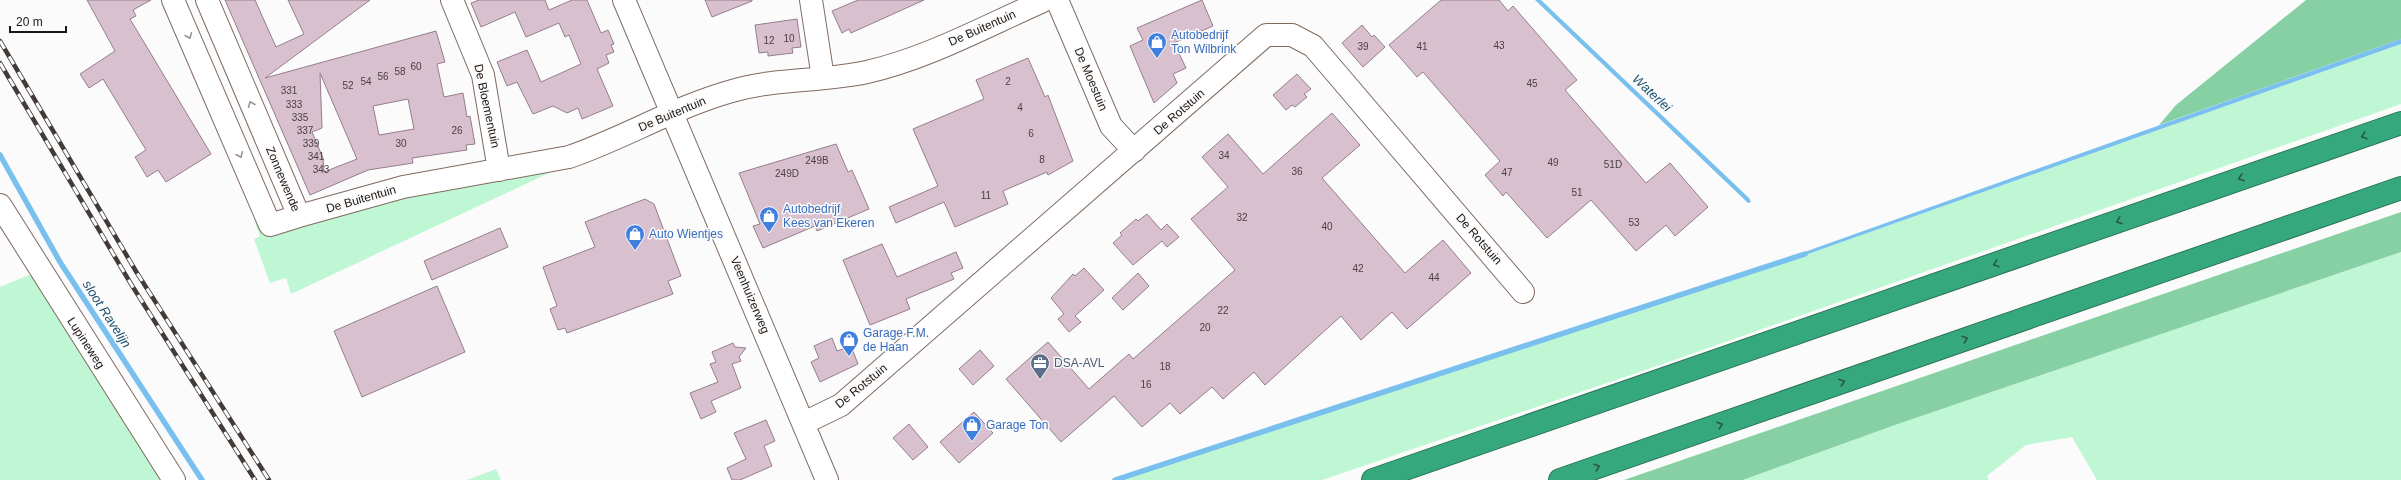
<svg xmlns="http://www.w3.org/2000/svg" width="2401" height="480" viewBox="0 0 2401 480" font-family="Helvetica,sans-serif">
	<rect width="100%" height="100%" fill="#fbfbfb"/>
	<path fill="#bff7d4" d="M2401 44V104L1660 365 1322 480H1118L1799 254 1801 257 1808 254Z
		M566 165 291 294 286 278 270 283 254 239 260 236 256 226 258 218 364 202Z
		M2401 252V480H2097L2072 437 2026 445 1987 476 1989 480H1743L1895 425Z
		M36 272 105 393 164 480H0V287Z
		M496 469 501 480H467Z"/>
	<path fill="#86d0a4" d="M2306 0H2401V39L2159 125 2176 105Z
		M2401 212V252L1895 425 1743 480H1624Z"/>
	<path fill="#7ac0ef" d="M1535 0H1541L1749 198 1751 202 1748 203Z
		M2401 39V44L1808 254 1801 257 1799 254Z"/>
	<g fill="none" stroke-linecap="round" stroke-linejoin="round">
		<path stroke="#7ac0ef" stroke-width="5.5" d="M0 155 60 262 202 480
			M1115 480 1805 254"/>
	</g>
	<path fill="#d9c0ce" stroke="#957e8b" fill-rule="evenodd" d="M87 0H151L133 10 136 16 130 19 211 154 166 182 158 170 147 177 135 157 146 150 103 79 89 88 80 74 115 51Z
		M225 0H255L276 47 304 34 288 0H370L265 78 436 31 445 62 437 64 444 97 463 93 467 117 470 116 475 144 466 145 467 150 412 158 413 163 368 170 310 195ZM320 73 357 159 324 172 323 158 312 132 322 128ZM408 99 414 129 379 135 373 106Z
		M479 0H545L549 10 572 0H587L601 33 608 30 614 44 611 45 614 52 606 55 609 63 597 69 613 106 582 119 578 108 567 113 553 106 533 114 517 82 507 86 497 62 527 50 541 82 581 64 569 35 565 37 559 23 526 37 515 12 481 27 471 3Z
		M705 0H752V1L712 17Z
		M858 0H924L851 33 849 29 842 33 832 11Z
		M1202 0 1213 26 1174 43 1186 68 1173 74 1177 83 1154 103 1130 46 1143 40 1137 28Z
		M1441 0H1499L1508 11 1513 6 1577 80 1565 90 1646 183 1670 163 1708 207 1675 236 1666 225 1636 251 1591 200 1547 238 1506 192 1503 196 1485 175 1500 161 1423 72 1417 77 1389 45Z
		M797 19 801 47 792 48 793 53 768 56V52L759 53 755 25Z
		M1362 25 1372 37 1374 35 1385 47 1363 67 1342 43Z
		M1028 58 1045 97 1048 95 1073 161 1048 175 1047 172 1003 191 1008 204 955 227 944 202 896 223 889 207 938 186 913 129 984 99 976 80Z
		M1297 74 1311 89 1304 94 1307 97 1295 107 1292 105 1286 110 1273 95Z
		M1332 113 1360 145 1322 178 1405 273 1443 240 1471 273 1407 329 1392 312 1361 340 1341 316 1265 385 1254 372 1223 399 1212 387 1180 414 1170 403 1142 427 1114 396 1061 442 1006 379 1048 342 1089 389 1129 354 1133 359 1235 270 1191 219 1228 187 1202 157 1228 134 1263 174Z
		M836 144 848 172 852 170 869 209 817 231 815 226 763 248 753 226 760 224 739 173Z
		M645 199 654 204 681 276 668 281 673 294 567 333 565 328 558 330 550 309 557 306 543 267 595 247 585 222Z
		M1147 214 1161 230 1167 224 1179 237 1167 247 1162 241 1133 265 1113 243 1122 235 1120 233 1136 219 1138 221Z
		M500 228 508 247 432 280 424 261Z
		M882 244 897 277 956 252 963 268 951 273 954 279 906 299 910 309 870 325 843 260Z
		M1084 268 1104 290 1075 316 1081 322 1069 332 1058 319 1064 314 1051 298 1073 274 1075 276Z
		M1138 273 1149 286 1123 310 1112 298Z
		M437 286 465 352 362 397 334 331Z
		M832 338 837 351 851 346 858 364 820 382 811 362 819 358 814 346Z
		M733 343 735 347 746 348 739 357 741 361 732 364 741 388 711 401 716 412 701 419 690 393 718 382 710 364 716 362 712 352Z
		M980 350 994 366 973 385 959 369Z
		M974 412 993 433 959 463 940 442Z
		M766 420 775 441 764 446 772 466 740 480H732L727 468 746 459 734 433Z
		M909 424 928 447 913 460 893 438Z"/>
	<g fill="none" stroke-linecap="round" stroke-linejoin="round">
		<defs>
			<path id="minor" d="M173 0 270 225 299 216 207 0
				M452 0 483 75 499 170
				M624 0 827 480
				M811 0 823 78
				M1057 0 1111 126 1134 151
				M0 205 174 480
				M299 216 403 187 569 157C624 138 675 107 732 91 776 78 822 82 867 72 928 58 984 27 1041 2
				M804 423 841 405 1266 35H1292L1313 46 1523 292"/>
			<path id="highway" d="M1373 480 2401 123
				M1560 480 2401 188"/>
		</defs>
		<use href="#minor" stroke="#806a5f" stroke-width="24"/>
		<use href="#highway" stroke="#2d7558" stroke-width="24"/>
		<use href="#minor" stroke="#fff" stroke-width="22"/>
		<use href="#highway" stroke="#35a87e" stroke-width="22"/>
		<defs>
			<path id="rail" d="M0 41 137 273 269 480
				M0 63 131 284 255 480"/>
		</defs>
		<use href="#rail" stroke="#423b37" stroke-width="4.5"/>
		<use href="#rail" stroke="#fbfbfb" stroke-width="3" stroke-dasharray="9" stroke-linecap="butt"/>
	</g>
	<defs><path id="oneway-chevron" d="M-2-3.5L2.5 0L-2 3.5" fill="none" stroke-width="1.6" stroke-linecap="round" stroke-linejoin="round"/></defs>
	<g stroke="#9a9694">
		<use href="#oneway-chevron" transform="translate(189 36) rotate(67)"/>
		<use href="#oneway-chevron" transform="translate(251 104) rotate(-113)"/>
		<use href="#oneway-chevron" transform="translate(240 155) rotate(67)"/>
	</g>
	<g stroke="#285842">
		<use href="#oneway-chevron" transform="translate(2364 136) rotate(161)"/>
		<use href="#oneway-chevron" transform="translate(2241 178) rotate(161)"/>
		<use href="#oneway-chevron" transform="translate(2119 221) rotate(161)"/>
		<use href="#oneway-chevron" transform="translate(1996 264) rotate(161)"/>
		<use href="#oneway-chevron" transform="translate(1965 339) rotate(-19)"/>
		<use href="#oneway-chevron" transform="translate(1842 382) rotate(-19)"/>
		<use href="#oneway-chevron" transform="translate(1720 425) rotate(-19)"/>
		<use href="#oneway-chevron" transform="translate(1597 467) rotate(-19)"/>
	</g>
	<defs>
		<symbol id="shop-pin" viewBox="-11 -11 22 30"><path d="M0 17L-7.5 6A9.5 9.5 0 1 1 7.5 6Z" fill="#3f7fe0" stroke="#fbfbfb"/><path d="M-5-2.5h2.3a2.7 3.5 0 0 1 5.4 0H5L5.5 6h-11ZM-1.5-2.5h3a1.5 2.3 0 0 0-3 0Z" fill="#fff"/></symbol>
		<symbol id="office-pin" viewBox="-11 -11 22 30"><path d="M0 17L-7.5 6A9.5 9.5 0 1 1 7.5 6Z" fill="#5c6f8a" stroke="#fbfbfb"/><path d="M-6-3h4V-5.5h4V-3h4V5H-6ZM-1-4.5V-3h2v-1.5ZM-6 0V1H6V0Z" fill="#fff"/></symbol>
	</defs>
	<g fill-rule="evenodd">
		<use href="#shop-pin" x="1146" y="31" width="22" height="30"/>
		<use href="#shop-pin" x="758" y="205" width="22" height="30"/>
		<use href="#shop-pin" x="624" y="223" width="22" height="30"/>
		<use href="#shop-pin" x="838" y="329" width="22" height="30"/>
		<use href="#office-pin" x="1029" y="352" width="22" height="30"/>
		<use href="#shop-pin" x="961" y="414" width="22" height="30"/>
	</g>
	<g text-anchor="middle" dominant-baseline="central" stroke-width="3" stroke-linejoin="round" paint-order="stroke">
		<g font-size="10" fill="#4d4040">
			<text x="789" y="38">10</text>
			<text x="769" y="40">12</text>
			<text x="1499" y="45">43</text>
			<text x="1363" y="46">39</text>
			<text x="1422" y="46">41</text>
			<text x="416" y="66">60</text>
			<text x="400" y="71">58</text>
			<text x="383" y="76">56</text>
			<text x="366" y="81">54</text>
			<text x="1008" y="81">2</text>
			<text x="1532" y="83">45</text>
			<text x="348" y="85">52</text>
			<text x="289" y="90">331</text>
			<text x="294" y="104">333</text>
			<text x="1020" y="107">4</text>
			<text x="300" y="117">335</text>
			<text x="305" y="130">337</text>
			<text x="457" y="130">26</text>
			<text x="1031" y="133">6</text>
			<text x="311" y="143">339</text>
			<text x="401" y="143">30</text>
			<text x="1224" y="155">34</text>
			<text x="316" y="156">341</text>
			<text x="1042" y="159">8</text>
			<text x="817" y="160">249B</text>
			<text x="1553" y="162">49</text>
			<text x="1613" y="164">51D</text>
			<text x="321" y="169">343</text>
			<text x="1297" y="171">36</text>
			<text x="1507" y="172">47</text>
			<text x="787" y="173">249D</text>
			<text x="1577" y="192">51</text>
			<text x="986" y="195">11</text>
			<text x="1242" y="217">32</text>
			<text x="1634" y="222">53</text>
			<text x="1327" y="226">40</text>
			<text x="1358" y="268">42</text>
			<text x="1434" y="277">44</text>
			<text x="1223" y="310">22</text>
			<text x="1205" y="327">20</text>
			<text x="1165" y="366">18</text>
			<text x="1146" y="384">16</text>
		</g>
		<g font-size="12" fill="#1e1611" stroke="#fbfbfb">
			<text transform="translate(982 28) rotate(-24)">De Buitentuin</text>
			<text transform="translate(1091 79) rotate(67)">De Moestuin</text>
			<text transform="translate(487 106) rotate(78)">De Bloementuin</text>
			<text transform="translate(1179 112) rotate(-41)">De Rotstuin</text>
			<text transform="translate(672 114) rotate(-23)">De Buitentuin</text>
			<text transform="translate(283 179) rotate(67)">Zonnewende</text>
			<text transform="translate(361 199) rotate(-16)">De Buitentuin</text>
			<text transform="translate(1479 239) rotate(49)">De Rotstuin</text>
			<text transform="translate(750 295) rotate(67)">Veenhuizerweg</text>
			<text transform="translate(86 343) rotate(57)">Lupineweg</text>
			<text transform="translate(861 386) rotate(-39)">De Rotstuin</text>
		</g>
		<g font-size="12" fill="#366cbe" stroke="#fbfbfb" text-anchor="start">
			<text x="1171" y="35">Autobedrijf<tspan x="1171" dy="14">Ton Wilbrink</tspan></text>
			<text x="783" y="209">Autobedrijf<tspan x="783" dy="14">Kees van Ekeren</tspan></text>
			<text x="649" y="234">Auto Wientjes</text>
			<text x="863" y="333">Garage F.M.<tspan x="863" dy="14">de Haan</tspan></text>
			<text x="986" y="425">Garage Ton</text>
		</g>
		<g font-size="12" fill="#4e5e75" stroke="#fbfbfb" text-anchor="start">
			<text x="1054" y="363">DSA-AVL</text>
		</g>
		<g font-size="13" font-style="italic" fill="#1c5171" stroke="#fbfbfb">
			<text transform="translate(1652 93) rotate(43)">Waterlei</text>
			<text transform="translate(107 314) rotate(57)">sloot Ravelijn</text>
		</g>
	</g>
	<path d="M10 26v6h56v-6" fill="none" stroke="#1e1611" stroke-width="2"/>
	<text x="16" y="26" font-size="12" fill="#1e1611" stroke="#fbfbfb" stroke-width="3" paint-order="stroke">20 m</text>
</svg>
